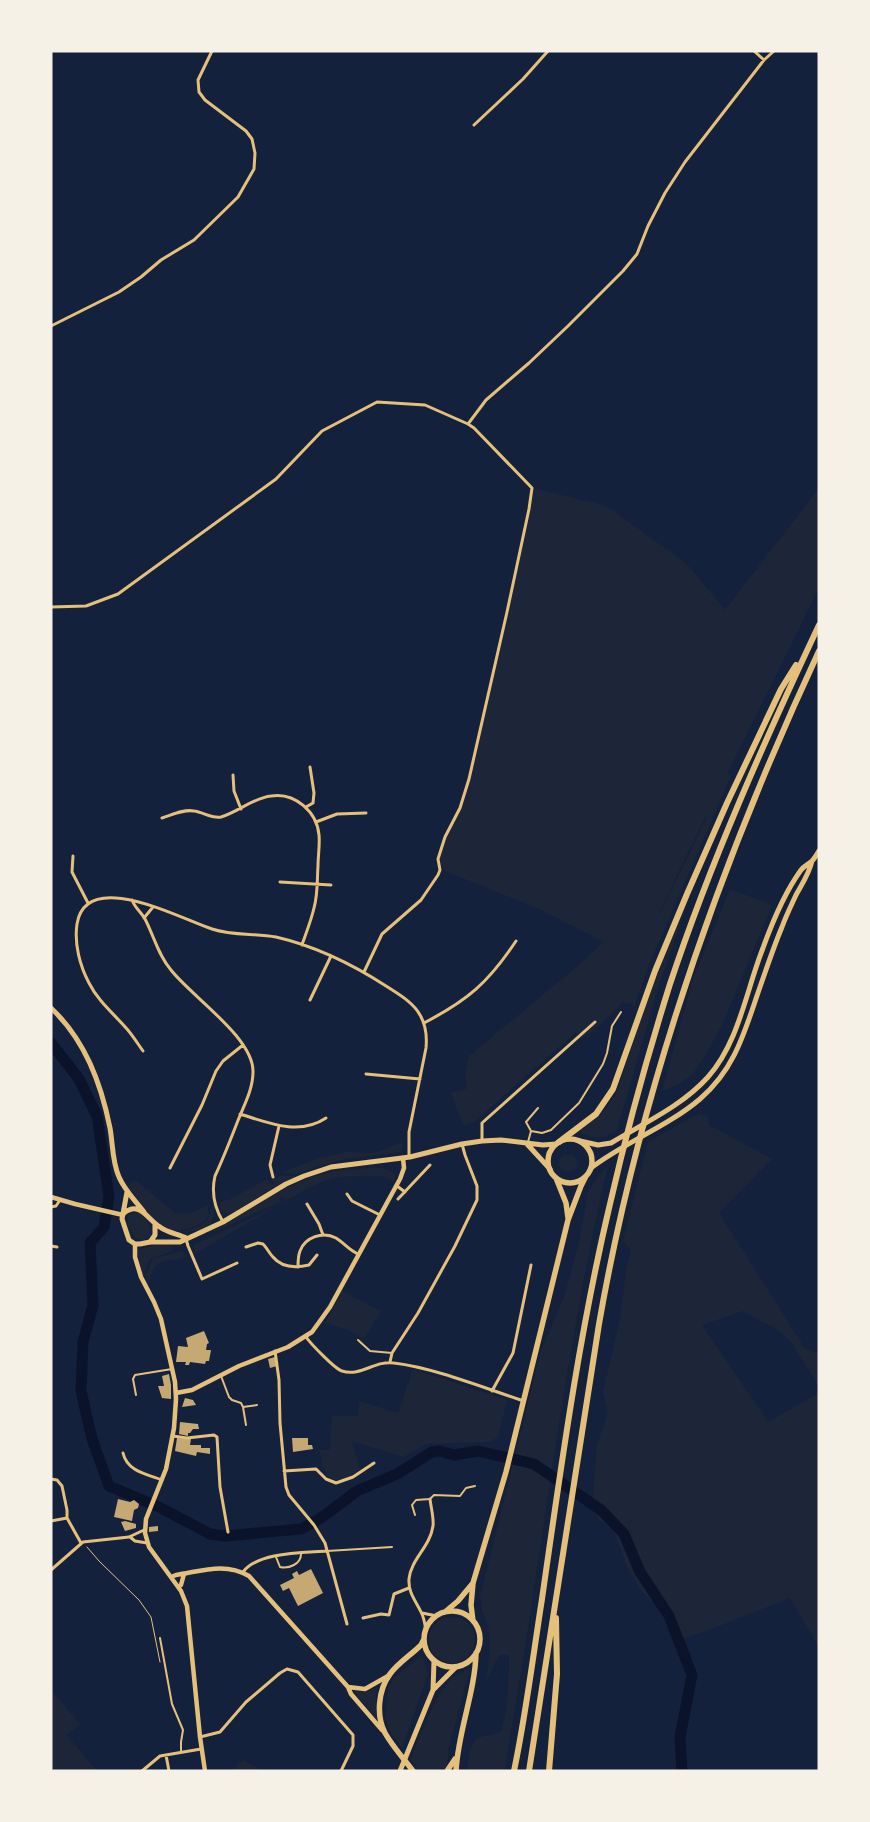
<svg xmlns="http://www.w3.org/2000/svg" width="870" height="1822" viewBox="0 0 870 1822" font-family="'Libre Baskerville',serif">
	<rect width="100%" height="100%" fill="#14213d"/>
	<path fill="#1d2539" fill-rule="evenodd" d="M532 488 603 505 612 510 688 565 725 610 819 488V588L727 774 731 776 648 967 634 1008 633 1004 622 1003 595 1030 582 1038 576 1032 474 1122 464 1126 451 1093 467 1089 465 1074 469 1056 574 969 604 942 537 908 445 871 438 859 445 837 460 808 469 779 529 509ZM706 816 707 817 653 928 675 879Z
		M730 889 772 905 722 1025 704 1058 692 1075 676 1086 662 1091 694 976Z
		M689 899 659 985 617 1130C600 1141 597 1139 579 1132L597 1116 599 1117 615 1096 654 983Z
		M699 1113 708 1117 709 1125 772 1159 719 1213 801 1342 802 1346 819 1354V1386L790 1341 779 1331 743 1311 702 1325 768 1422 819 1393V1647L790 1598 709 1630 675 1641 657 1607 642 1591 626 1565 617 1538 612 1530 598 1519 593 1495 597 1445 608 1413 603 1392 621 1314 626 1270 631 1250 623 1241 648 1142Z
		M402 1142V1149L400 1152 345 1159 318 1166 296 1174 281 1173 318 1158 347 1152 372 1153 386 1149Z
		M559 1163a9 9 0 1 1 18 0a9 9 0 1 1-18 0Z
		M608 1165C561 1365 541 1569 504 1771H467L470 1749 477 1738 501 1732C508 1710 509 1678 509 1655H499L487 1680 490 1643 488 1625 482 1611 480 1597 541 1351 564 1297 579 1243 588 1192 594 1182Z
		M376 1168C384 1168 391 1169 396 1176L392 1184V1180C385 1175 378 1176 370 1176 330 1175 319 1181 286 1201L282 1196 280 1198 282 1201 207 1235C242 1215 277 1189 315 1176 334 1170 355 1169 376 1168Z
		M281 1176H297L276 1186 234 1212 229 1213 221 1210 219 1205 221 1204 220 1202 231 1199 267 1179 271 1185 274 1183 271 1179Z
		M135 1180 174 1212C187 1217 195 1210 208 1206V1216C201 1227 189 1229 176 1230L175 1232C155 1225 140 1203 127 1186Z
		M279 1205 203 1249 193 1254 194 1245Z
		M213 1207 214 1216 211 1224 198 1231 178 1232C193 1229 210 1226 211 1208Z
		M138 1212C146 1216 153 1226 150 1236L143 1240 135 1238 127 1223 129 1215Z
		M157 1245H173L172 1251 149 1260 144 1274H142L137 1250Z
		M181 1251 187 1256C169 1264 155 1254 149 1281L147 1282 145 1276 153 1259Z
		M342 1291 381 1311 365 1337 361 1338 348 1330 325 1323Z
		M413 1369 507 1400 498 1437 490 1442 426 1444 403 1457 352 1441 360 1470C348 1478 331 1489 324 1469 321 1463 322 1456 319 1450H330L332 1416H358L359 1401 398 1413Z
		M429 1640a23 23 0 1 1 46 0a23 23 0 1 1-46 0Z
		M422 1655 428 1674 402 1748 391 1733 385 1718 388 1689 394 1678Z
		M471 1666 449 1747 447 1766 443 1771H418L411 1760C417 1741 437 1693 451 1679 457 1674 465 1672 471 1666Z
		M378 1687 376 1696 377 1720 354 1691 365 1692Z
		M51 1690 80 1724 67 1735 97 1771H51Z
		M243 1760 262 1771H231Z"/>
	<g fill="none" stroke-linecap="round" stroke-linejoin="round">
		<path stroke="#0b132b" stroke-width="11" d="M51 1043 79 1079 97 1116 109 1197 104 1227 90 1243 93 1305 83 1342 81 1391 92 1439 109 1486 159 1507 210 1534 225 1536 301 1529 321 1518 357 1491 397 1474 432 1452 440 1451 454 1455 478 1451 534 1464 601 1510 624 1534 640 1572 669 1616 692 1675 680 1737 682 1771"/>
	</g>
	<path fill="#c6a872" d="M204 1331 209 1343 207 1344 206 1350H211L209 1361H206L205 1364 190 1362 189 1365H185L186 1362H176L178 1346 188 1347 186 1338Z
		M275 1357 277 1366 270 1368 268 1359Z
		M169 1374 171 1385V1399L162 1398 158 1386H164L162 1376Z
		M185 1398 193 1400 196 1405 182 1407Z
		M180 1422 198 1424 199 1429H193L190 1433H188V1436L179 1434Z
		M177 1438 191 1439 190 1445H201V1448H210V1454L197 1452 196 1456 175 1451Z
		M292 1438H308V1445H312L313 1449 293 1452Z
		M118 1499 130 1502 134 1500 139 1504 138 1508 134 1510 132 1521 114 1517Z
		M125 1521 136 1524V1528L125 1531 121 1522Z
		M158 1526V1531L149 1532V1527Z
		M311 1569 323 1593 298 1606 289 1588 283 1591 280 1585 294 1578 292 1574 297 1571 299 1575Z"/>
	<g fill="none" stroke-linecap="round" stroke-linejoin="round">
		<path stroke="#e5c07b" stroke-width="1" d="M87 1547 99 1561 139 1600 151 1617 160 1662"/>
		<path stroke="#e5c07b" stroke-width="2" d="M531 1131 526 1122 538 1108
			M528 1142 531 1131 542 1133 551 1130 579 1103 603 1064 607 1053 612 1026 621 1012
			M358 1340 370 1351 392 1353
			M221 1376 229 1397 232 1400 241 1403 243 1407 257 1405
			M136 1395 133 1379 135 1375 172 1369
			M243 1407 246 1425
			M415 1515 412 1505 416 1500 430 1499 434 1495 460 1496 466 1488 475 1486
			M327 1551 392 1547
			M276 1557 280 1567C289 1569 301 1564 301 1554
			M160 1638 172 1704 183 1730 181 1742V1752"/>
		<path stroke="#e5c07b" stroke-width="3" d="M754 51 764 60
			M474 125 523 79 548 51
			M51 326 119 292 141 277 161 260 194 240 238 197 254 169 255 153 252 139 246 131 205 100 199 92 198 80 212 51
			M468 424 486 400 529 363 568 326 623 271 637 254 648 226 665 193 685 162 764 60 774 51
			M51 607 86 606 118 594 276 479 322 431 377 402 425 405 468 424 474 428 532 488 529 509 507 612 469 779 460 808 445 837 438 859 440 870 438 875 421 900 382 934 364 972
			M233 775 234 791 241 809
			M306 807 313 803 314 793 310 767
			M162 818C172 815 183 809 194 811 203 812 212 819 221 817 238 812 253 798 271 796 295 792 317 812 319 835 320 845 318 856 318 866 317 880 318 894 314 908 311 921 306 933 302 945
			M316 822 337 814 366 813
			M73 856 72 872 88 903
			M280 882 331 885
			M132 900C135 908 141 912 145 919 154 936 158 955 171 970 191 996 254 1038 253 1072 253 1090 243 1107 237 1123 230 1141 223 1159 215 1176 211 1193 214 1207 223 1222
			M144 918 153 907
			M310 1000 331 956
			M424 1023C468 1000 488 983 516 941
			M143 1051C138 1044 133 1036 127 1029 114 1014 98 1001 89 983 80 966 74 944 77 924 86 867 181 919 212 929 233 936 254 933 276 937 315 946 352 964 386 986 398 994 413 1002 420 1015 426 1025 427 1037 426 1048L409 1132V1157
			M366 1074 420 1079
			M240 1114C269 1123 299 1136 326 1118
			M482 1141V1123L595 1022
			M170 1168 202 1105 216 1071 223 1061 243 1045
			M273 1177 270 1165 279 1126
			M397 1186 405 1192
			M347 1194 352 1201 380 1215
			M398 1199 430 1165
			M307 1204 319 1224 323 1235
			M51 1207 56 1206 60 1200
			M186 1239 188 1246 202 1279 237 1263
			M51 1246 57 1247
			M246 1247 258 1243 263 1244C267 1248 269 1253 273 1257 282 1268 296 1268 309 1265L317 1255
			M298 1267C298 1262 298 1256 300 1251 305 1237 323 1231 336 1238 344 1243 349 1250 358 1254
			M306 1337C311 1344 335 1369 342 1371 361 1377 375 1360 394 1363 435 1368 484 1388 524 1401
			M275 1351 279 1380 280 1423 286 1487 289 1495 314 1525 325 1543 347 1624
			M390 1362 392 1353 418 1313 455 1246 477 1200V1186L465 1155 462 1144
			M492 1391 513 1353 531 1265
			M173 1436 187 1438 214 1435 217 1437 220 1487 228 1532
			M123 1453C127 1471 146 1474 162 1480
			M284 1471 316 1469 326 1479 336 1483 353 1477 374 1463
			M51 1479 57 1480 62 1486 67 1510V1518L81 1543
			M51 1521 67 1518
			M130 1537 135 1541 147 1543
			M51 1570 83 1542 129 1537 144 1530
			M243 1572C258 1552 303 1553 327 1551
			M422 1613 437 1616
			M363 1618 381 1614 389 1615 394 1594 409 1588
			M426 1631C425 1624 424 1617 421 1612 416 1601 408 1593 409 1579 411 1559 430 1547 433 1526 434 1518 431 1508 430 1499
			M200 1737 220 1732 246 1702 280 1673 287 1669 298 1672 353 1735V1746L341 1771
			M166 1755 169 1771
			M142 1771 160 1756 201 1749"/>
		<path stroke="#e5c07b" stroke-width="4.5" d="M51 1197 75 1204 123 1215
			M135 1244V1257L141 1277 154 1302 161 1319 175 1382 176 1399 174 1428 166 1469 146 1519 145 1533 149 1547 181 1591 187 1606 200 1737 205 1771
			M176 1393 192 1390 239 1366 288 1347 312 1332 330 1307 400 1179 404 1168 403 1158
			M171 1577 176 1575C202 1571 225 1562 249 1576L348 1687 351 1694 382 1730
			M178 1587 181 1585 184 1574
			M348 1687 365 1689 388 1676"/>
		<path stroke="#e5c07b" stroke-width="5" d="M51 1008C85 1040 101 1083 110 1128 113 1144 112 1162 119 1177 125 1191 135 1200 144 1212
			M580 1141 598 1145 611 1143C644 1123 682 1106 708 1077 739 1042 746 991 763 948 772 923 785 892 801 870 804 866 809 864 812 861 815 858 817 854 819 851
			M527 1144 550 1169
			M591 1168C625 1142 667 1127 700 1099 736 1068 745 1030 760 987 767 967 774 946 782 927 786 916 791 906 796 895 802 884 809 874 812 861
			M127 1192 122 1219 129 1240 135 1244H140L150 1242H180L223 1222 286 1184 304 1176 331 1167 410 1157 462 1144 482 1141 501 1140 543 1145 556 1144
			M124 1213C140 1200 148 1220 160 1227 168 1233 178 1234 186 1238
			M150 1242 155 1235V1224
			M433 1690 456 1667
			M400 1771 433 1690 434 1661"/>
		<path stroke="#e5c07b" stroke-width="5.5" d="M548 1161a22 22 0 1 1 44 0a22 22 0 1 1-44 0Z
			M556 1178 566 1203 568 1218
			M424 1639a28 28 0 1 1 56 0a28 28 0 1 1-56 0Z
			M445 1612 458 1601 473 1583
			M473 1621 471 1605 473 1583 506 1472 568 1220 581 1186 586 1176
			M413 1771C404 1759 393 1747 385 1733 376 1716 378 1690 390 1674 398 1663 411 1655 421 1645L424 1639
			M447 1771 455 1759
			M456 1771C458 1731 475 1693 476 1653"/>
		<path stroke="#e5c07b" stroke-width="6" d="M559 1142 596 1114 613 1089 655 971 687 894 727 803 781 689 796 665
			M514 1771C526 1714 533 1656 542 1599 561 1467 579 1334 610 1204 627 1130 647 1057 670 984 711 861 764 742 819 625
			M529 1771 599 1324C640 1090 719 866 819 651
			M549 1771 557 1674 556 1618"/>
	</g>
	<rect width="870" height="1822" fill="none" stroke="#f6f1e7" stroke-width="105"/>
</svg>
